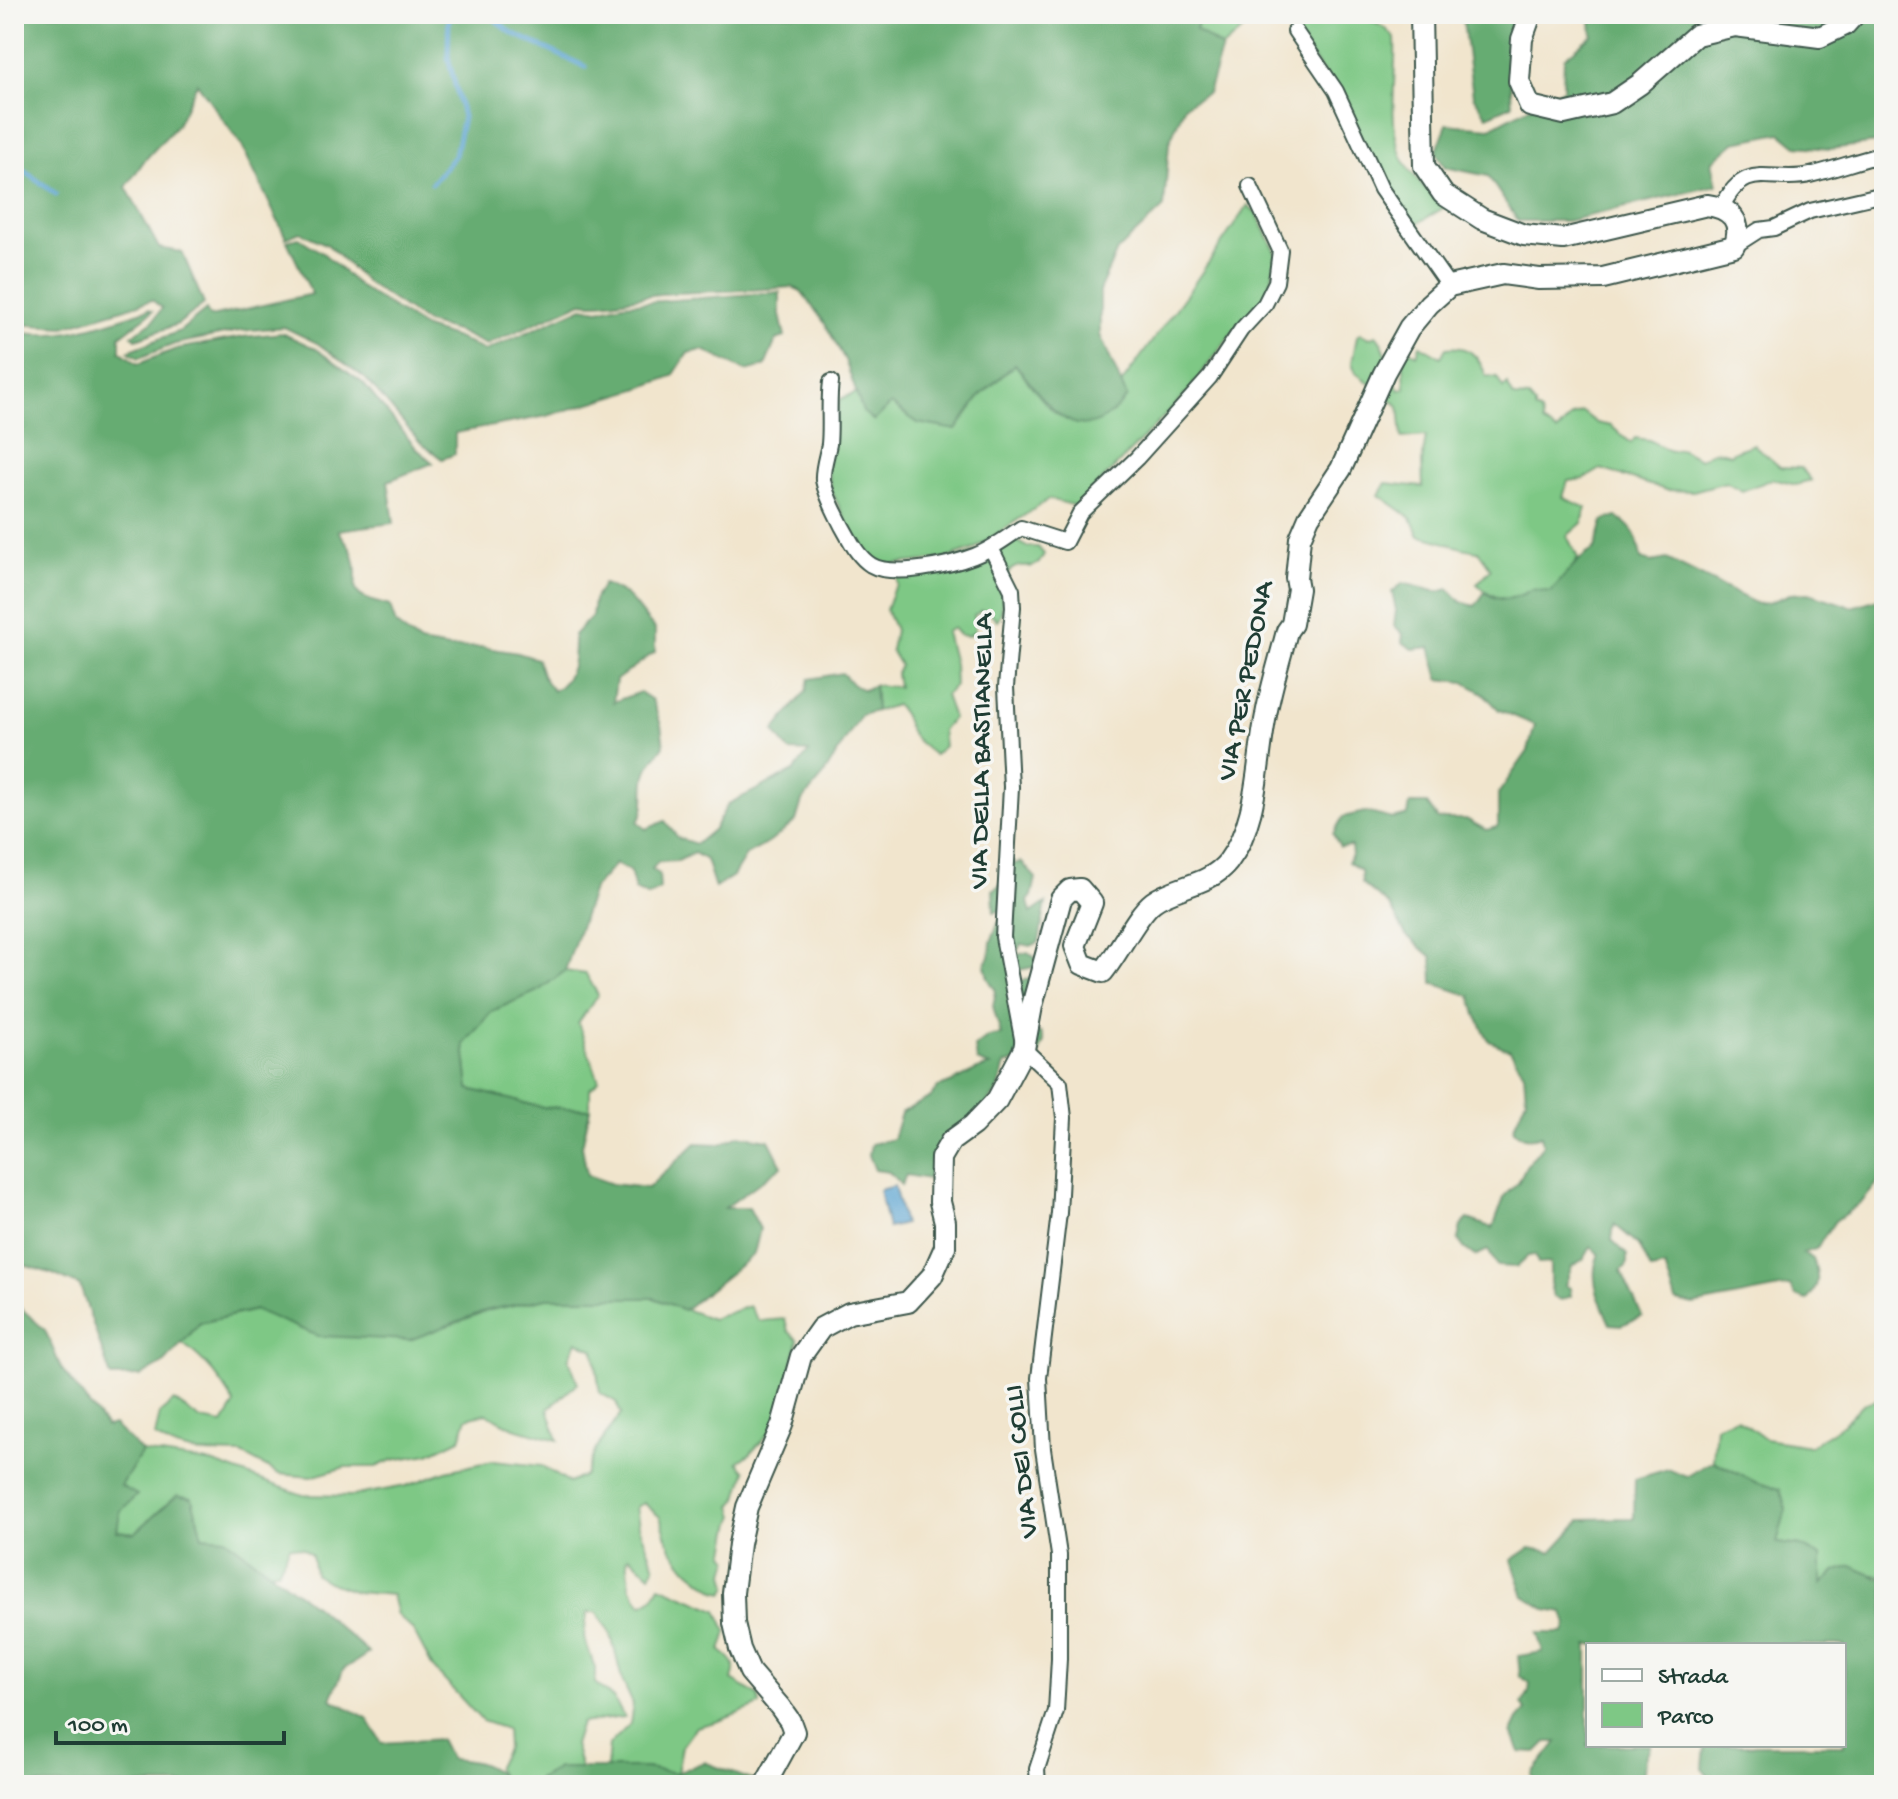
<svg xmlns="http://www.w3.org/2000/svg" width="1898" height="1799" viewBox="0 0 1898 1799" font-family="'Gochi Hand',sans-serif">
	<rect width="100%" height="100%" fill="#f6f6f2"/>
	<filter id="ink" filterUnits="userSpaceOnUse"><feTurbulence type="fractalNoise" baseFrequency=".0125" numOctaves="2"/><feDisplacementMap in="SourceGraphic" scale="16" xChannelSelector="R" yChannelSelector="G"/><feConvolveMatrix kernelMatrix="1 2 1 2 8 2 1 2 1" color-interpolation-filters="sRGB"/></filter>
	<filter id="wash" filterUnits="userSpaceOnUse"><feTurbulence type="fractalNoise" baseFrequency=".006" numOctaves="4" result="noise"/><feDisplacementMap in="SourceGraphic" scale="32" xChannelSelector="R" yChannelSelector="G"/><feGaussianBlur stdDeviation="1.8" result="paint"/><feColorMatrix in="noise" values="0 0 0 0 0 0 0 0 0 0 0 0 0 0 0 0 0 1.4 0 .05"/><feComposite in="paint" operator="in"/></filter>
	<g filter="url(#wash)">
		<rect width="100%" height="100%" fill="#f1e5cd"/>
		<path fill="#7ec885" stroke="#4e825c" stroke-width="2" d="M1200 14H1261L1222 48 1196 30Z
			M1282 14H1372L1371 21 1385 28 1395 38C1397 72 1388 116 1399 149 1406 172 1428 191 1445 207L1409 228 1336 91Z
			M1248 205 1257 214 1276 252 1272 278 1263 300 1236 328 1186 394 1088 495 1076 506 1049 499 974 549 944 559 884 565 861 551 832 492 827 469 840 399 858 392 863 412 890 403 918 423 956 430 980 396 1015 364C1046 406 1079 457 1127 397L1121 384 1191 288Z
			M1360 333 1369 338 1376 335C1385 342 1392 376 1399 390L1405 389 1403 353 1408 349 1417 355 1420 345 1441 357 1446 348C1468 345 1478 354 1486 376L1497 377 1503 388 1507 384 1514 397 1529 398 1535 405V410L1541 413 1543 423 1557 432 1572 416 1582 412 1597 423 1611 426 1631 443 1635 438 1649 440 1670 451 1680 449 1700 459C1711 451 1718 449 1730 454 1737 448 1745 449 1753 444L1780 467 1801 468 1812 481 1796 485 1773 479 1742 491 1726 482 1693 491 1666 490 1601 469 1584 479 1568 481 1563 497 1586 508 1582 523 1567 536 1578 558 1569 573 1550 592 1532 589C1509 603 1497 602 1477 584L1491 569 1478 551C1457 549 1440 539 1419 536L1411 518 1379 495 1386 483 1423 487 1422 463 1426 436 1402 438 1399 406 1356 373 1352 363 1357 336Z
			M1015 540 1027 547H1038L1044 554 1039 563 1032 567C1014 562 1007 572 998 586 1003 596 1005 611 997 620L989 612 982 610 974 616 975 630 969 636 959 635 953 628 946 632 954 664 955 686 945 695 953 718 942 730 944 746 934 755C925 748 914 740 909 729 904 717 906 716 896 705L876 711 874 685 898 687 896 674 900 665 891 650 895 630 886 610 893 590 897 586V577Z
			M565 971 586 974 598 995 578 1023 599 1081 590 1089V1109L540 1107 469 1089 464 1044 492 1011 538 991Z
			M547 1298H654L712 1319 749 1306 759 1321 785 1319 788 1331 798 1340 778 1423 751 1453 738 1462 746 1471 738 1498 732 1506 735 1516C728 1528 730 1540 725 1554L729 1559 725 1573 728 1586 724 1593 715 1591 686 1568 671 1549 660 1517 644 1503 636 1507 639 1526 655 1567 650 1575 630 1557 627 1558 630 1587 642 1605 653 1598 660 1586 717 1610 727 1632 721 1651C734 1660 737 1665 732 1680L759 1696 760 1705 719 1721 696 1727 682 1746 677 1773 645 1768H607L609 1745 630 1724 633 1704 622 1680 611 1635 597 1612 587 1613 584 1638 595 1668V1683L614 1699 624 1717 581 1723 574 1745 581 1768H558L535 1783 507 1785 496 1769 507 1747 506 1729 482 1721 433 1668 413 1630 397 1615 392 1595 356 1592 328 1582 315 1574 312 1555 303 1548 290 1546 278 1571H268L247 1555 202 1536 177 1495 135 1533 117 1531 120 1486 142 1452 214 1463 303 1495 351 1496 406 1486 446 1471 493 1461 542 1466 569 1483 585 1475 596 1449 621 1414 616 1402 600 1393 594 1350 577 1341 569 1359 578 1383 548 1409 558 1440 514 1428 486 1413 467 1418 460 1439 429 1454 392 1460 376 1467H345L311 1477 279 1474 242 1454 199 1453 171 1446 155 1437 160 1413 174 1401 201 1420 223 1424 235 1404C220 1378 206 1361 182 1343L200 1323 256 1310 318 1336 453 1324 485 1311Z
			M1884 1397V1576L1837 1571 1821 1585 1801 1546 1777 1543 1785 1509 1780 1490 1755 1482 1713 1461 1716 1426 1736 1418 1765 1439 1810 1446 1842 1425 1863 1404Z"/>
		<path fill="#66ac72" stroke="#427453" stroke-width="2" d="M14 14H1200L1196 30 1222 48 1208 93 1185 105 1169 143 1164 207 1117 251 1100 288V335L1127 397C1078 459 1048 404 1015 364L980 396 956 430 918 423 891 404 874 421 863 412 845 360 824 322 801 291 792 287C748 291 705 291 661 294 636 296 606 306 582 302L486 345 459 332 427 323 366 282 328 245 300 232 286 238 242 146 197 83 177 125 144 161 126 187 159 248 182 252 204 304 178 324 136 339 132 335 153 321 162 308 152 300 64 327 14 324Z
			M1462 14H1523L1509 64 1512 105 1487 116 1473 96Z
			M1577 14H1884V142L1830 149 1797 146 1781 133 1735 142 1712 162 1717 185 1567 221H1518L1488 176 1445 167 1436 153 1447 124 1490 128 1563 89 1564 58 1592 35 1591 19Z
			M299 238 324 254 360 287 425 328 457 338 485 351 583 307 599 310 622 304 780 292V315L785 337 776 340 765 366 746 371 703 350 688 353 673 376 640 388 547 416 455 433V454L442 459 420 442 366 379 317 343 284 327 240 331 175 344 139 358 128 351 180 331 206 310 210 317 312 294 287 241Z
			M149 309 153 311 120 336V351L138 364 176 349 243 337 282 333 315 348 363 383 416 448 433 463 388 481 394 523 338 530C342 537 349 544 352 552 366 588 335 593 390 606L396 625 420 643 449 648 481 647 518 653 537 659 543 677 553 691C575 678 574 659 574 635L592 616 594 600 603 584C636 596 632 606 655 629V652L616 680 613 702 640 692 652 700 661 725 664 746C657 756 649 763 646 775 642 792 648 807 638 822L646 829 665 821 678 838 696 844 714 829 728 804 794 771 809 752 789 751 774 731 806 691 809 679 842 673 853 685 864 690 874 685 876 711 861 715 821 779 802 801 796 821 770 842 746 855 733 876 715 888 706 860 694 853 678 861 658 862 652 869 659 874 660 889 648 896 635 890 630 871 615 864 593 889 565 971 538 991 492 1011 464 1044 469 1089 540 1107 590 1109 582 1146 587 1175 612 1184 648 1188 696 1143 721 1144 739 1135 769 1140 782 1166 725 1208H749L760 1229 754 1254 684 1310 654 1298H547L485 1311 410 1340 318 1336 255 1310 200 1323 165 1362 141 1376 111 1377 80 1286 53 1274 14 1262V331C59 342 106 323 149 309Z
			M1616 516C1635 529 1638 537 1641 559L1651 562 1667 559 1757 604 1768 603 1790 594 1809 593 1852 607 1884 597V1175L1862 1202 1835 1221 1816 1249 1803 1253 1813 1259C1819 1276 1820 1286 1807 1300L1796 1296 1790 1286 1693 1305 1676 1301 1665 1267 1651 1270 1639 1245 1614 1224 1612 1240 1627 1255V1265L1621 1271 1642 1316 1622 1325 1610 1324C1600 1301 1588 1278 1599 1254L1591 1247 1584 1259 1572 1266 1565 1285 1570 1288 1571 1296 1561 1300 1553 1297 1550 1283V1263L1538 1264 1535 1255 1528 1256 1516 1267 1497 1266 1488 1250 1475 1256 1464 1248 1458 1239 1461 1226 1468 1219 1493 1228 1505 1195 1518 1183 1526 1166 1543 1145 1541 1135C1529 1140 1522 1138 1513 1129L1526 1098 1524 1073 1510 1050 1489 1041 1476 1015 1471 996 1433 983 1432 957 1406 935 1390 906 1362 883 1361 871 1348 862 1352 855 1351 846 1340 847 1333 834 1343 817 1365 812 1393 819 1408 815 1410 804H1427L1438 819H1466L1486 830 1498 827V794L1528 751 1535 725 1499 710 1483 693 1464 682 1439 679 1430 647 1413 649 1402 642 1403 634 1394 625 1396 611 1392 592 1403 583 1438 592 1449 589 1461 602 1475 606 1485 592C1500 604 1518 598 1532 589L1550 592C1567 575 1574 560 1595 549L1603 521Z
			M1021 862 1036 878 1032 896 1028 901 1031 913 1046 903 1039 942 1031 946 1022 944 1016 952 1017 955 1028 952 1037 959 1034 967 1018 970 1017 982 1033 978 1030 994 1025 995 1027 1030 1041 1033 1044 1042 1038 1056 1005 1064 998 1091 934 1166 928 1179 906 1175 901 1185 889 1172 875 1170 869 1155 871 1144 893 1139 901 1113 931 1097 938 1087C957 1083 971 1070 990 1066L977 1061 975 1047 988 1037 1001 1035 993 1006 996 991 988 978 985 965 990 957 991 942 998 923 1009 921 1012 915 1007 909 994 912 993 890 1005 881 1013 864Z
			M14 1302 45 1330 61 1368 106 1427 114 1425 142 1452 121 1486 137 1495 120 1511 117 1531 135 1533 177 1495 192 1498 202 1536 225 1538 315 1606 369 1653 343 1670 331 1699 367 1718 382 1743 440 1739 450 1759C477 1761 491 1762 507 1785H14Z
			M1713 1461 1755 1482 1780 1489 1786 1509 1777 1543 1801 1546 1821 1556V1584L1837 1571 1852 1566 1878 1578 1884 1576V1785H1716L1703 1769 1705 1745H1844V1645H1588V1745H1651L1645 1758 1643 1783 1636 1785H1535L1532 1774 1557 1742H1547L1536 1753 1520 1752 1512 1732 1518 1719 1526 1710 1522 1704 1529 1692 1530 1683 1520 1676 1518 1656 1543 1652 1537 1633H1564L1567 1624 1563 1613 1547 1610 1524 1596 1512 1560 1530 1548 1552 1552 1582 1519 1634 1518 1635 1479 1668 1469 1686 1477Z
			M704 1762 754 1781 751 1785H527L558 1768H645L677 1773Z"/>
		<path fill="#5ba4d2" stroke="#3d7083" stroke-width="2" d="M894 1186 904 1224 888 1228 879 1190Z"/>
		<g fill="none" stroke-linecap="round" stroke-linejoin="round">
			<path stroke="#5ba4d2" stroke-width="5" d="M488 14 512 33 586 67
				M14 163 56 194
				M432 183 455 155 463 117 448 57 449 14"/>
		</g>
	</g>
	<g filter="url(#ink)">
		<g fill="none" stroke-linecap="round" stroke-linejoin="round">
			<defs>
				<path id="street" d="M1295 31 1336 91 1381 189 1449 286
					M1722 207C1746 158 1771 184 1810 175 1835 169 1859 160 1884 154
					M1734 246 1759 230 1774 228 1810 211 1884 194
					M831 382C828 403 831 423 829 444 827 455 822 469 823 480 826 496 835 512 842 526 850 540 857 556 871 565 893 578 951 565 974 556 991 550 1006 538 1021 528L1065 542 1080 513 1137 458 1210 377 1241 330 1265 304 1276 282 1280 250 1250 186
					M991 548 1012 590 1013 607 1006 687 1011 787 1003 937 1024 1049 1060 1083 1064 1118 1059 1213 1039 1378 1043 1449 1059 1555V1659L1056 1711 1037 1769 1038 1785"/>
				<path id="secondary" d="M1531 14 1522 39 1519 81 1530 106 1564 114 1612 103 1640 84 1696 35 1735 26 1820 37 1845 25 1855 14
					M765 1785 794 1732 790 1721 780 1707 750 1672 740 1649 734 1623 733 1593 739 1544 747 1507 782 1425 801 1356 821 1328 849 1313 908 1302 932 1276 945 1247V1222L940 1202 941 1158 951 1141 973 1125 997 1100 1024 1049 1032 1006 1061 899 1070 890 1080 889 1092 903 1075 946 1082 964 1103 972C1119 953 1136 915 1153 902 1174 886 1209 886 1228 862 1259 821 1256 763 1266 715 1271 687 1280 659 1287 631L1292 624 1298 589 1296 578 1300 538 1309 517 1341 469 1384 373 1409 328 1429 304 1449 286 1503 274 1539 279 1603 278 1734 246C1744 221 1730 208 1707 205L1563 239 1524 235 1482 219 1443 194 1424 166 1421 14"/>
			</defs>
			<use href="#street" stroke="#3e564b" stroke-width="18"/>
			<use href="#secondary" stroke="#3e564b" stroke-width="24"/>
			<use href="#street" stroke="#fff" stroke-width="14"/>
			<use href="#secondary" stroke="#fff" stroke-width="20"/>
		</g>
	</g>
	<g text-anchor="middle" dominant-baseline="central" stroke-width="7" stroke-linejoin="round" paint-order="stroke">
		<g font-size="28" fill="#1f3d34" stroke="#f6f6f2">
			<text transform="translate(1247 681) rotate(-79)">VIA PER PEDONA</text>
			<text transform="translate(983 751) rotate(-89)">VIA DELLA BASTIANELLA</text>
			<text transform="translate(1023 1461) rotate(-96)">VIA DEI COLLI</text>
		</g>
	</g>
	<rect width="1898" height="1799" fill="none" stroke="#f6f6f2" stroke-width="48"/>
	<rect x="1586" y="1643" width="260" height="104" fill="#f6f6f2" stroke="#a0aca6" stroke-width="2"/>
	<rect x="1602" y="1669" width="40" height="12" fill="#ffffff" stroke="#a0aca6" stroke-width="2"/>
	<text x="1658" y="1683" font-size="24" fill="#1f3d34">Strada</text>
	<rect x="1602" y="1703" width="40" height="24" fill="#7ec885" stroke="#a0aca6" stroke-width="2"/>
	<text x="1658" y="1723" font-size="24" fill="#1f3d34">Parco</text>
	<path d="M56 1731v12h228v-12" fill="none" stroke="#1f3d34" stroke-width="4"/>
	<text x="68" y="1731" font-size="24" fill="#1f3d34" stroke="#f6f6f2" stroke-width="6" paint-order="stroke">100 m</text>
</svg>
